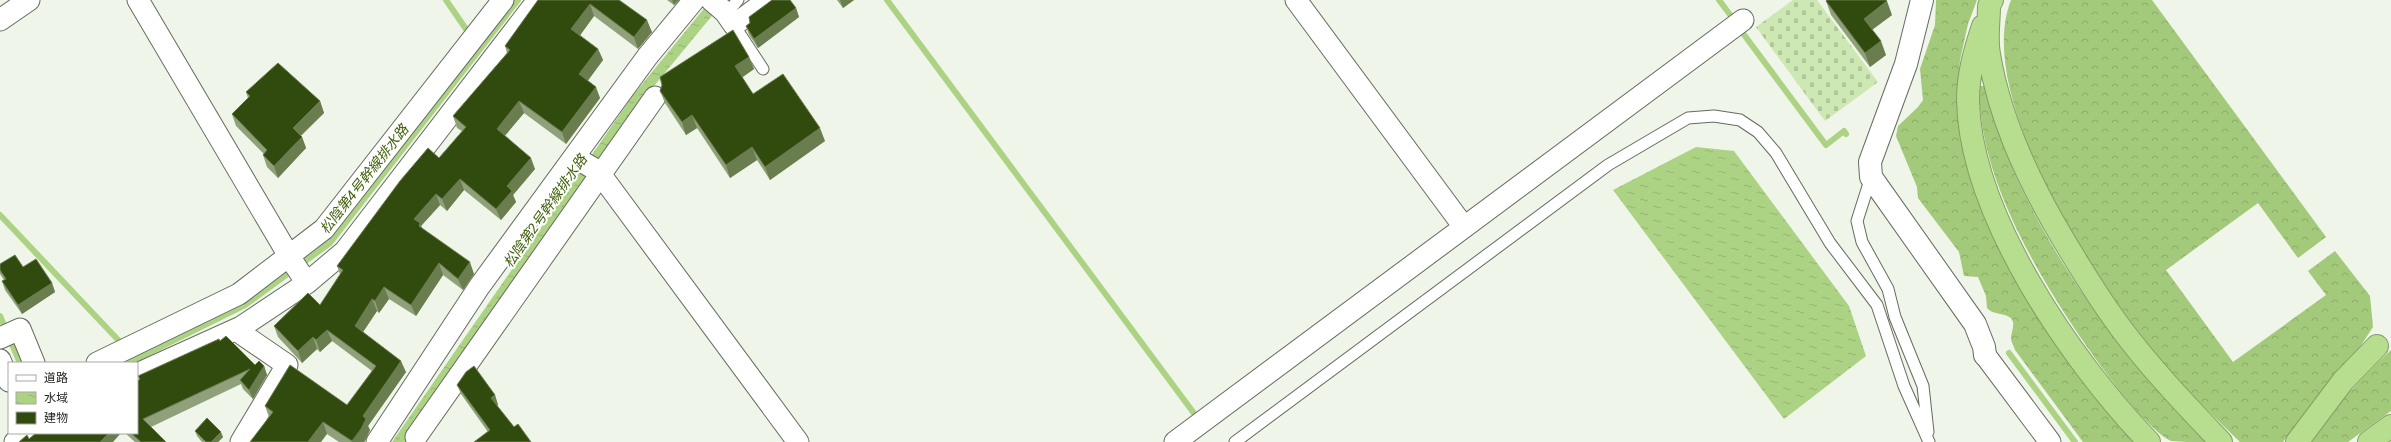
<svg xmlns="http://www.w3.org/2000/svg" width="2391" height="442" viewBox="0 0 2391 442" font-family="Roboto,'Noto Sans JP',sans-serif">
	<defs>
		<pattern id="forest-crowns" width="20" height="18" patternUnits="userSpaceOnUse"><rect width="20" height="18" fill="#a3c97b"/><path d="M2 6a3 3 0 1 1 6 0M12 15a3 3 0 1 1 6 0" fill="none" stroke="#8cac6a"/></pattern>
		<pattern id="cemetery-stones" width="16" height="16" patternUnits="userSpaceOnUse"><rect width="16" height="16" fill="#cee8b4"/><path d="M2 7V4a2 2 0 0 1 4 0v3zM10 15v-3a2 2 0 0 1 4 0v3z" fill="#b1c79a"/></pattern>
		<pattern id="water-ripples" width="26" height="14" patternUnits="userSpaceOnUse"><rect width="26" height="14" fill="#acd384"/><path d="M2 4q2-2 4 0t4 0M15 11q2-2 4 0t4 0" fill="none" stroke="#94b572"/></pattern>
	</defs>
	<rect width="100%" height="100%" fill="#eff5e8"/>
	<path fill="url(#forest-crowns)" d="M1936 0H1977L1968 24 1960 60 1957 92 1962 139 2043 324 2086 386 2136 442H2083L2015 350C2014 346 2011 342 2011 338 2011 333 2014 328 2013 322 2011 312 1993 316 1987 308L1986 296 1978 277 1964 276 1959 252 1918 198 1917 187 1896 136 1898 126 1918 107 1923 100 1920 69 1935 25Z
		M2011 0H2152L2326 237 2298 258 2258 203 2166 270 2233 362 2326 295 2308 271 2335 251 2370 296 2373 327 2358 350 2331 378 2283 442H2240C2208 411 2174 379 2147 343 2090 271 1974 94 2011 0Z
		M1980 86H1984C1996 121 2006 158 2023 191 2069 286 2133 367 2207 442 2197 442 2179 442 2171 441 2152 432 2119 391 2106 373 2052 300 1975 180 1980 86Z
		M2391 350V411L2348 442H2310C2333 408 2361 378 2391 350Z"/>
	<path fill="url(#cemetery-stones)" d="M1793 0H1817L1878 82 1825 121 1756 27Z"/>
	<path fill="url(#water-ripples)" d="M711 0H725L645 97 408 435 405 442H392L634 94Z
		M1696 147 1734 151 1849 306 1866 356 1784 419 1613 190Z"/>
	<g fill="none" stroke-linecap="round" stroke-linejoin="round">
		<path stroke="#acd384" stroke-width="6" d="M446 0 468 32
			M887 0 1196 416
			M1719 0 1731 16
			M1742 32 1826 145 1844 131 1846 134
			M0 215 121 343
			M0 316 20 363
			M2009 353 2075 442
			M128 363 245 305 330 243 518 0"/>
		<defs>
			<path id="service" d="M726 14 738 0
				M734 25 763 69
				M1871 177 1857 221 1862 242 1888 289 1895 317 1923 386 1928 432
				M1235 442 1608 165 1688 118 1714 116 1740 120 1758 132 1776 153 1830 243 1877 305 1904 386 1929 442"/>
			<path id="minor" d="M138 0 292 261 307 283
				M711 0 725 12 734 25 768 0
				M1296 0 1464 227
				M0 20 29 0
				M574 157 598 171 798 442
				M236 330 287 365 241 442
				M0 338 20 329 34 363
				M1985 355 2050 442
				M0 360 9 381
				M97 363 239 294 324 229 503 0
				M137 374 241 327 307 283 345 251 538 0
				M416 437 655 97
				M15 442 25 433
				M377 442 479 287 647 57 694 0
				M1175 442 1743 20"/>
			<path id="tertiary" d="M1922 0 1906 64 1870 162 1871 177 1975 324 1984 347 1985 355"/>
			<path id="motorway" d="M1992 0 1989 6C1989 21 1986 39 1989 54 1999 116 2025 173 2056 227 2077 263 2098 298 2123 331 2153 371 2187 406 2221 442
				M1983 26C1975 50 1968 74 1968 100 1970 215 2072 362 2149 442
				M2297 442 2343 381 2377 346
				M2369 442 2391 426"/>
		</defs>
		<use href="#service" stroke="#656b60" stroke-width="13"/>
		<use href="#minor" stroke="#656b60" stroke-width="23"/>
		<use href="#tertiary" stroke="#656b60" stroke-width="24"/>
		<use href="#motorway" stroke="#839d68" stroke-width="24"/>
		<use href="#service" stroke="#fff" stroke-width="11"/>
		<use href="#minor" stroke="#fff" stroke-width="21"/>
		<use href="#tertiary" stroke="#fff" stroke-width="22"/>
		<use href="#motorway" stroke="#b7de8e" stroke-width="22"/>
	</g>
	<path fill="#90a07a" d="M538 0H619L652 32 638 49 594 16 580 35 598 49 603 60 588 80 600 98 566 144 524 113 505 136 535 169 513 195 516 202 501 220 464 190 447 211 440 205 421 226 422 228 474 274 463 290 443 275 416 316 389 299 379 313 377 311 363 332 406 372 368 426 370 430 364 442H339L327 434 269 417 265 406 347 405 372 371 332 341 320 352 317 349 302 363 278 337 274 326 320 305 340 274 337 266 439 158 462 131 457 128 453 116 507 53 505 46Z
		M667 0H679L674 5Z
		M837 0H854L843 8Z
		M1826 1 1892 15 1872 30 1886 55 1870 67 1831 15Z
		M796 8 799 17 758 48 749 35 746 26 750 23Z
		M749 57 754 69 742 77 753 94 825 141 770 180 757 160 730 178 697 128 686 135 665 103 660 91Z
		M246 92 320 101 324 113 301 136 302 137 306 148 278 178 267 167 263 155 264 154 236 126 232 114 248 98Z
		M0 264 23 267 52 283 55 292 22 314 5 290 2 281 4 280 0 274Z
		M255 365 264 366 267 375 253 399 243 389 241 384 151 427 166 442H135L125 433H137L139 379 138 376Z
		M457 385 495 395 498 405 497 406 514 427 531 442 488 432 461 394Z
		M195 431 223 437 218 442H202L197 436Z"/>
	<path fill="#6a7d4f" d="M672 0H679L674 5Z
		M840 0H854L843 8Z
		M1887 1 1892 15 1869 32 1864 19Z
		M590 4 594 16 576 41 571 29Z
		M796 8 799 17 758 48 754 39Z
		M647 20 652 32 638 49 634 37Z
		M1881 41 1886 55 1870 67 1865 53Z
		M598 49 603 60 584 86 579 74Z
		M749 57 754 69 740 79 735 66Z
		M596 87 600 98 566 144 562 132Z
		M320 101 324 113 297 139 293 128Z
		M519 101 524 113 501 140 497 129Z
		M692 115 697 128 686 135 682 122Z
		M820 128 825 141 770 180 765 167Z
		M302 137 306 148 278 178 274 166Z
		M752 147 757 160 730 178 726 165Z
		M531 158 535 169 513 195 516 202 501 220 496 209 507 186Z
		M460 179 464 190 447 211 442 199Z
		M436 194 440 205 421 226 425 235 414 219Z
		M470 262 474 274 463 290 458 279Z
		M439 263 443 275 416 316 411 305Z
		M52 283 55 292 22 314 18 305Z
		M384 287 389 299 379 313 375 301Z
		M372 299 377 311 359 338 355 326Z
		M327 330 332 341 320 352 316 340Z
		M313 337 317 349 302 363 298 351Z
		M401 361 406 372 368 426 370 430 365 441 364 442H352V441L363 416Z
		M264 366 267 375 253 399 249 390Z
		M495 395 498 405 495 408 491 398Z
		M323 422 327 434 321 442H308Z
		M221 432 223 437 218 442H211Z
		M109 433H121L113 442H100Z"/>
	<path fill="#314a0d" stroke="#6a7d4f" d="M538 0H619L647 20 634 37 590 4 571 29 598 49 579 74 596 87 562 132 519 101 497 129 531 158 507 186 512 191 496 209 460 179 442 199 436 194 414 219 420 223 419 226 470 262 458 279 439 263 411 305 384 287 375 301 372 299 355 326 401 361 363 416 366 419 361 429 352 441 323 422 308 442H250L273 412 265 406 290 365 347 405 376 366 327 330 316 340 313 337 298 351 274 326 308 293 320 305 343 270 337 266 400 181 428 148 439 158 466 127 453 116 510 50 505 46Z
		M772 0H790L796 8 754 39 746 26 750 23 749 17Z
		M1827 0H1886L1887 1 1864 19 1881 41 1865 53 1826 1Z
		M733 30 749 57 735 66 753 94 783 74 820 128 765 167 752 147 726 165 692 115 682 122 660 91 662 85 660 77Z
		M278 63 320 101 293 128 302 137 274 166 263 155 267 150 232 114 250 96 246 92Z
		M15 255 23 267 36 259 52 283 18 305 2 281 6 279 0 270V264Z
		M226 336 255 365 259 361 264 366 249 390 240 380 250 369 143 419 166 442H141L131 433H137V381L140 379 138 376 219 339 220 341Z
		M474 366 495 395 491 398 514 427 518 424 531 442H474L490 430 457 385 466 372Z
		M207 418 221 432 211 442H206L195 431Z
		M36 433H109L100 442H19L27 435 29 439Z"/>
	<g text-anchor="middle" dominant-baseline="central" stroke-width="4" stroke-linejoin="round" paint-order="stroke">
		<g font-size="14" font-style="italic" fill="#3f600b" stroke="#fff">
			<text transform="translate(364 179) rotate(-52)">松陰第4号幹線排水路</text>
			<text transform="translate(545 211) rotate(-55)">松陰第2号幹線排水路</text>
		</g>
	</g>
	<rect x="8" y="362" width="130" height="72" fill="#ffffff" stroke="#a7a8a6"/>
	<rect x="16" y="375" width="20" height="6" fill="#ffffff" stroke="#a7a8a6"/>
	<text x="44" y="382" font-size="12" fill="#232520">道路</text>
	<rect x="16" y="392" width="20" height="12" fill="url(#water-ripples)" stroke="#a7a8a6"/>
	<text x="44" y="402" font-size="12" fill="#232520">水域</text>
	<rect x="16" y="412" width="20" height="12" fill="#314a0d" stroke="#a7a8a6"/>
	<text x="44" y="422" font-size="12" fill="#232520">建物</text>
</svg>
